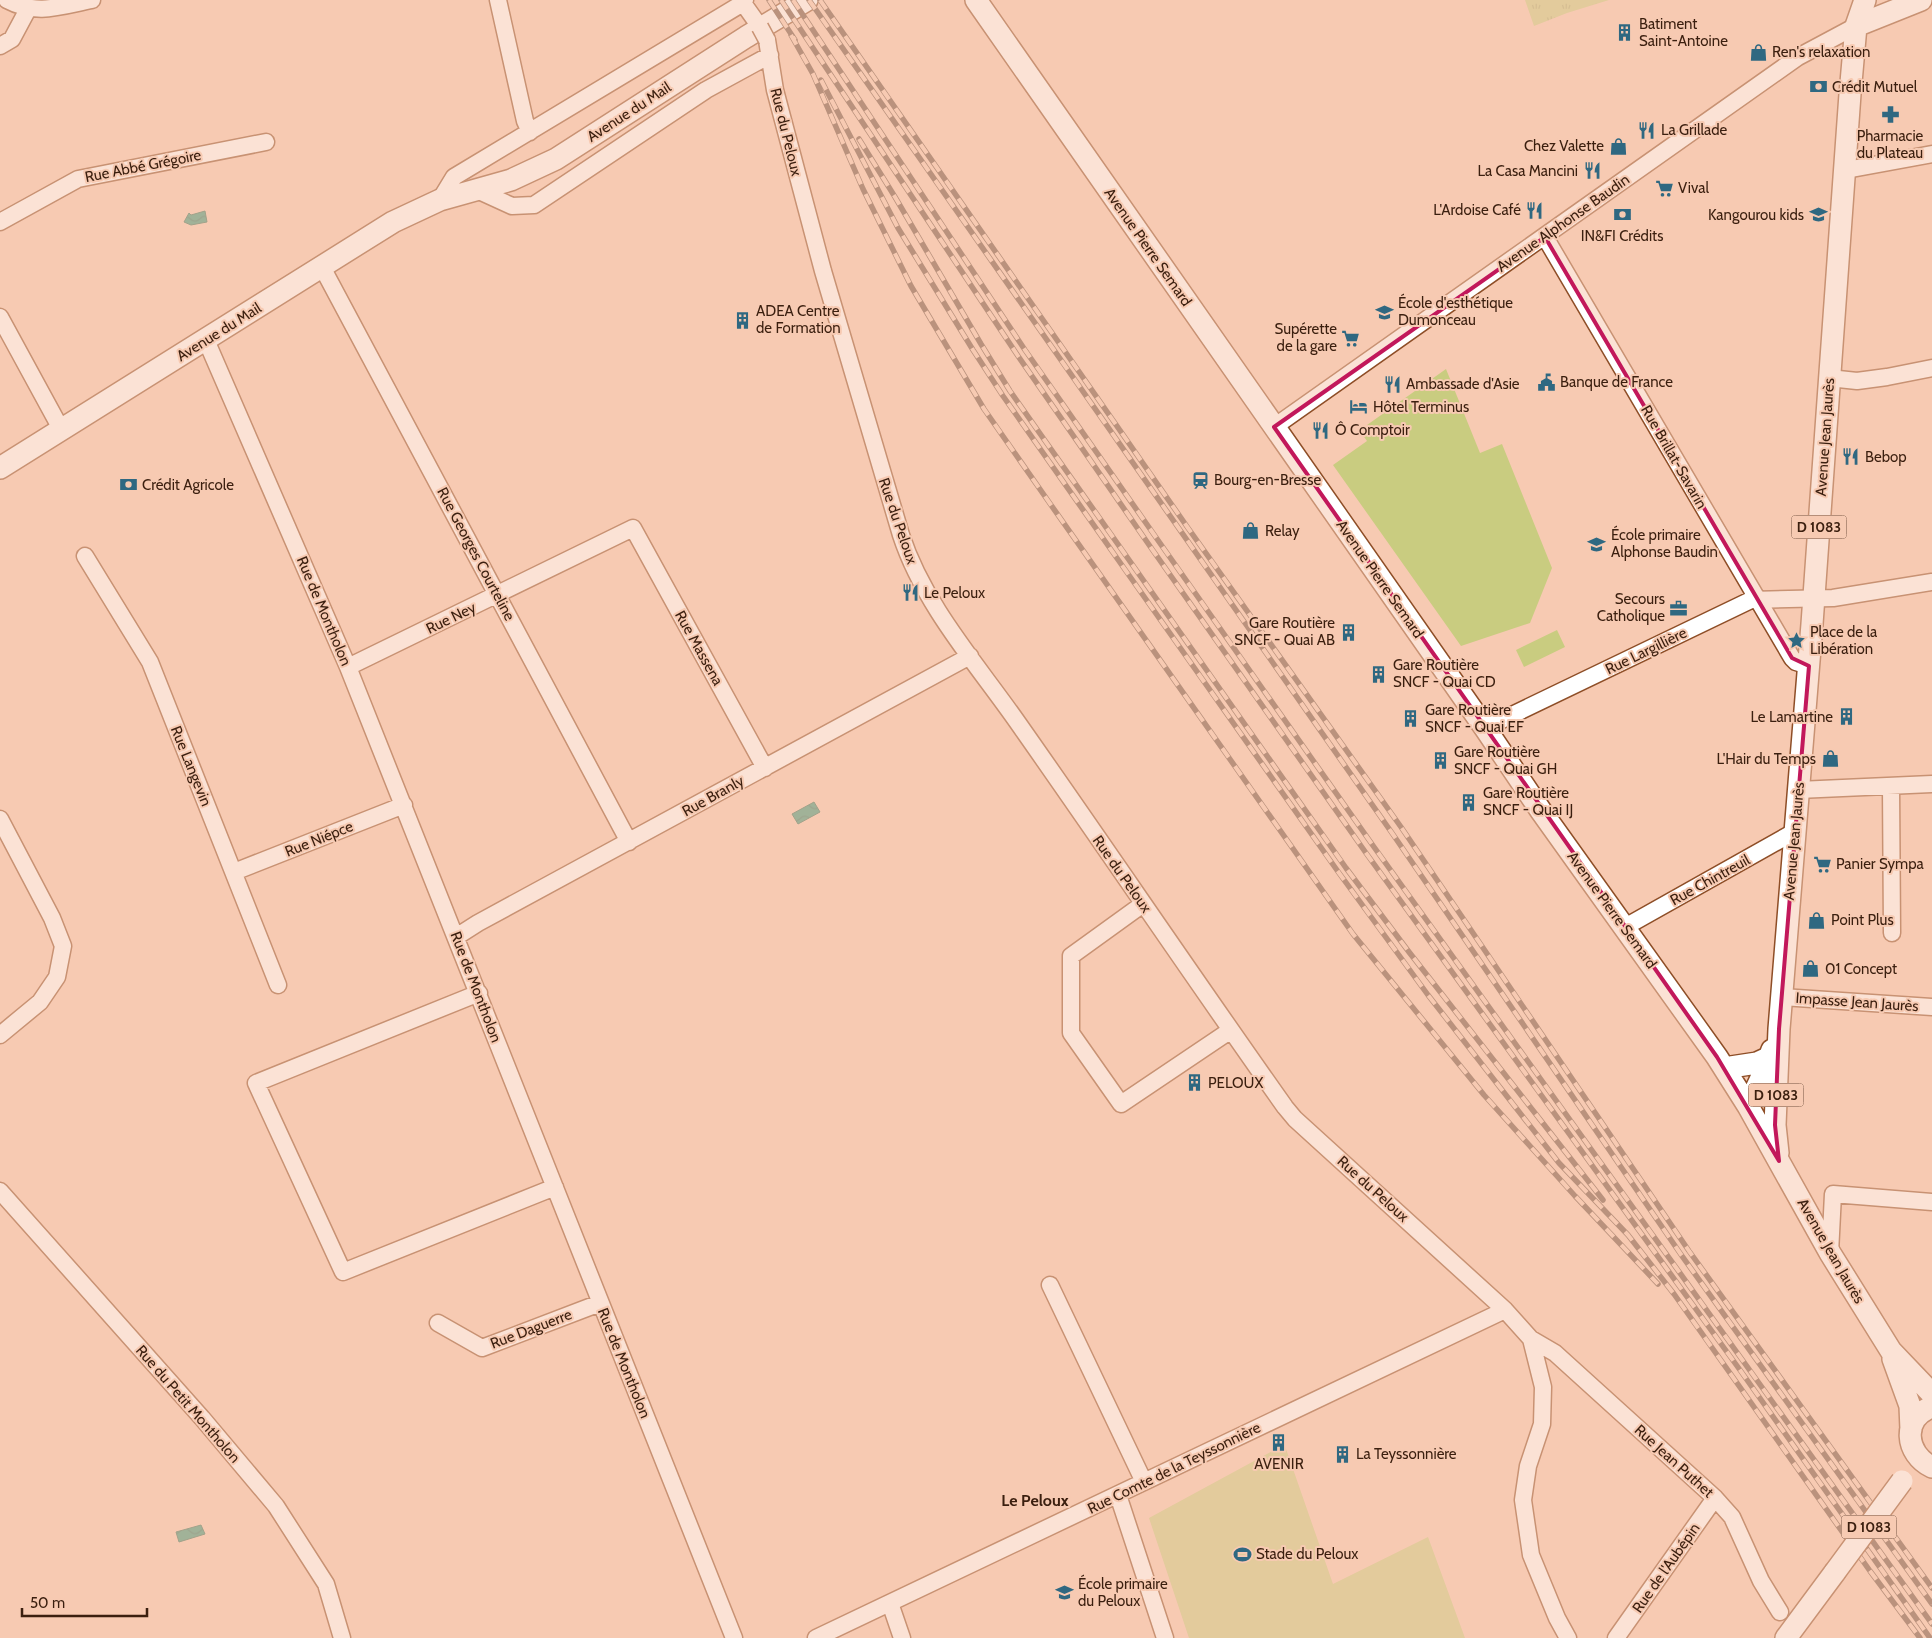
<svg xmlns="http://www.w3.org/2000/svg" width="1932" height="1638" viewBox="0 0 1932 1638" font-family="Cabin,sans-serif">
	<defs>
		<pattern id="park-tufts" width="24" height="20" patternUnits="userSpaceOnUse" patternTransform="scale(1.25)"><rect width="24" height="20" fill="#c9cc80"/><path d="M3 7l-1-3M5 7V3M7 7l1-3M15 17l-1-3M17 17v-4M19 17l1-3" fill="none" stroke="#aeaf6d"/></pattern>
		<pattern id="water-waves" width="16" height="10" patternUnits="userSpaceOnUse" patternTransform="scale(1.25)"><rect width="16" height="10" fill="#389579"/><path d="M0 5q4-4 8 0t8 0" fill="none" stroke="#307962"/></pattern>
	</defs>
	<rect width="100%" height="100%" fill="#f7cab2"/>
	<path fill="#c9cc80" d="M1446 369 1480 453 1502 444 1552 568 1530 623 1461 646 1333 465 1367 441 1362 434 1369 431 1367 425Z
		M1557 630 1565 647 1524 667 1516 650Z
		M1285 1446 1333 1584 1428 1537 1465 1638H1189L1149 1518 1276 1449Z"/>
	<path fill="url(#park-tufts)" d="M1525 0H1609L1567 13 1534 26Z"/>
	<path fill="url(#water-waves)" stroke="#397259" d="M205 211 207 222 191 225 184 222 189 213 191 215Z
		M814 802 820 812 798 824 792 814Z
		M201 1525 205 1534 179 1542 176 1532Z"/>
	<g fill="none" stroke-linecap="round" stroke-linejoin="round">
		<defs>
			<path id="minor" d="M7 0C37 16 61 6 92 0
				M498 0 525 121 530 132
				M745 0 743 3 760 27
				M767 40 775 90 823 271 901 535C924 605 976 663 1018 723 1108 851 1195 980 1285 1107L1295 1119 1505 1310 1531 1339 1543 1387 1542 1424 1528 1466 1523 1500 1531 1555 1557 1618 1568 1638
				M0 46 12 39 28 9
				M1846 170 1932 154
				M477 190 512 206 534 205 706 90 770 55
				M440 200 454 177 743 3
				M0 222 78 179 266 142
				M1545 237 1792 658 1796 662 1809 666
				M322 267 629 842
				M0 317 61 429
				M206 340 348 667 734 1638
				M1829 378 1857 381 1887 377 1932 368
				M1274 427 1798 57 1856 26
				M85 556 150 662 278 985
				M348 667 633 528 765 768
				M1485 728 1751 600 1833 598 1932 582
				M1891 786 1892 933
				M1798 790 1932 784
				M0 819 52 918 63 946 57 977 40 1002 0 1035
				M234 872 404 805
				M1143 904 1071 956V1033L1121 1104 1231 1030
				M1625 927 1794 832
				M456 937 478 923 970 656
				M479 993 256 1083 343 1272 555 1187
				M1782 997 1932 1007
				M0 1191 202 1418 276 1506 326 1584 342 1638
				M1830 1253 1833 1194 1932 1202
				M1050 1285 1144 1482
				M438 1323 482 1348 600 1303
				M1531 1339 1555 1353 1715 1498 1732 1517 1761 1581 1780 1612
				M1118 1495 1165 1638
				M890 1603 902 1638
				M816 1638 1505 1310
				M1616 1638 1715 1498"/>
			<path id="major" d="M976 0 1485 728 1541 811 1717 1057 1748 1106 1830 1253 1891 1351 1932 1394
				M1856 26 1921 0
				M0 468 393 222 440 200 511 180 556 159 746 37 807 0
				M1724 1068 1757 1063 1770 1057
				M1748 1106 1763 1074 1772 1050
				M1778 1153 1775 1125 1779 1029 1812 624 1850 94 1856 26 1865 0
				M1893 1359 1910 1406 1911 1430
				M1932 1407C1901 1418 1905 1454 1932 1467
				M1786 1638 1835 1572"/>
		</defs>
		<use href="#minor" stroke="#8e4e27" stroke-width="19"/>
		<use href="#major" stroke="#8e4e27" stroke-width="24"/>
		<use href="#minor" stroke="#fff" stroke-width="16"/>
		<use href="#major" stroke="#fff" stroke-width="21"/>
		<defs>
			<path id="rail" d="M769 0 795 40
				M781 0 1018 356 1154 552 1366 853 1740 1370 1930 1638
				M793 0 1025 350 1162 546 1374 847 1932 1624
				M809 0 1392 833 1682 1256 1932 1604
				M820 0 1188 528 1401 827 1689 1251 1932 1588
				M791 35 813 74 863 189 911 286 984 409 1051 505 1353 934 1484 1095 1575 1196 1658 1284
				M821 80 898 228 973 350 1003 396 1126 571 1339 873 1428 995 1559 1163 1628 1235 1674 1294 1870 1571 1920 1638
				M859 139 895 197 981 344 1010 391 1346 868 1409 952 1603 1200"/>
		</defs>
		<use href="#rail" stroke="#704f3d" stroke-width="5.5"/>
		<use href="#rail" stroke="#f7cab2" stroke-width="4" stroke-dasharray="11" stroke-linecap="butt"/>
		<defs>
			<path id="minor-bridge" d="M760 27 767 40"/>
			<path id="major-bridge" d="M1835 1572 1902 1481"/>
		</defs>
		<use href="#minor-bridge" stroke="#8e4e27" stroke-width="19" stroke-linecap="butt"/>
		<use href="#major-bridge" stroke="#8e4e27" stroke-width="24" stroke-linecap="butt"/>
		<use href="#minor-bridge" stroke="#fff" stroke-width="16"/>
		<use href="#major-bridge" stroke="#fff" stroke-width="21"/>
	</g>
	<path d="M0 0H1932V1638H0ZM1545 237 1792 658 1809 666 1779 1029 1775 1125 1779 1161 1717 1057 1274 427Z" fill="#f7cab2" fill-opacity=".55" fill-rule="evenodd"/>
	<path fill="none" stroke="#c2185b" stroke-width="4" stroke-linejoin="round" d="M1545 237 1792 658 1809 666 1779 1029 1775 1125 1779 1161 1717 1057 1274 427Z"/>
	<defs>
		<symbol id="building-bare" viewBox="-9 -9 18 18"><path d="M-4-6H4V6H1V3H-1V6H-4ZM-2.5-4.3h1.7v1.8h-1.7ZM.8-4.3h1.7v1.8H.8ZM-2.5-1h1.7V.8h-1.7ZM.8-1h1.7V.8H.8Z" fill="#2f6881" stroke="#f7cab2" stroke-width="2.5" paint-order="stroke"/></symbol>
		<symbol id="shop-bare" viewBox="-9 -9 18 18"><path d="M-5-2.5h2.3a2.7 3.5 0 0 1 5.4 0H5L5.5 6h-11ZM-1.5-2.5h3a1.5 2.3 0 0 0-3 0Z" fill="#2f6881" stroke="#f7cab2" stroke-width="2.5" paint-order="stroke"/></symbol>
		<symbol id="bank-bare" viewBox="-9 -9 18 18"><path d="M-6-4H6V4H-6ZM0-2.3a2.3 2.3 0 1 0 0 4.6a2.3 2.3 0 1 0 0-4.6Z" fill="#2f6881" stroke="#f7cab2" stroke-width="2.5" paint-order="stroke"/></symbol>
		<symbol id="pharmacy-bare" viewBox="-9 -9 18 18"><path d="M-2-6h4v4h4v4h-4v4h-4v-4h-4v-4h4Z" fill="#2f6881" stroke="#f7cab2" stroke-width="2.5" paint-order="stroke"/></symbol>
		<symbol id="restaurant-bare" viewBox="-9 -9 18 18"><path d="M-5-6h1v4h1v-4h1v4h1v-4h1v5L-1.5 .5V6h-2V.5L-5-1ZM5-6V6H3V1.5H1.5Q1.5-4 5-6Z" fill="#2f6881" stroke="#f7cab2" stroke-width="2.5" paint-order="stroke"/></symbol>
		<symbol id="supermarket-bare" viewBox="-9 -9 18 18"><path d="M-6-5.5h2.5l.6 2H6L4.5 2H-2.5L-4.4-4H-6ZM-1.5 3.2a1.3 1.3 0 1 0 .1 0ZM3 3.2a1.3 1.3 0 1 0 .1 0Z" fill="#2f6881" stroke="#f7cab2" stroke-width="2.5" paint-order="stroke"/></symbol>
		<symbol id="school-bare" viewBox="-9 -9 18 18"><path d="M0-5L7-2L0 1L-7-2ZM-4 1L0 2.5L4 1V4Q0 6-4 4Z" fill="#2f6881" stroke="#f7cab2" stroke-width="2.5" paint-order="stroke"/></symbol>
		<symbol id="civic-bare" viewBox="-9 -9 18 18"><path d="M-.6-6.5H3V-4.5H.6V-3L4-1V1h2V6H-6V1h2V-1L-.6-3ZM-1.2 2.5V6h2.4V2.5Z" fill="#2f6881" stroke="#f7cab2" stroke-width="2.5" paint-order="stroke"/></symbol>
		<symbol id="hotel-bare" viewBox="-9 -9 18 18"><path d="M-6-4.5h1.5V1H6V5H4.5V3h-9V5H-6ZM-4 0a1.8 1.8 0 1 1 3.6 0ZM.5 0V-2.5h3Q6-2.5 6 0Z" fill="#2f6881" stroke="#f7cab2" stroke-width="2.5" paint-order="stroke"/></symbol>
		<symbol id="station-bare" viewBox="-9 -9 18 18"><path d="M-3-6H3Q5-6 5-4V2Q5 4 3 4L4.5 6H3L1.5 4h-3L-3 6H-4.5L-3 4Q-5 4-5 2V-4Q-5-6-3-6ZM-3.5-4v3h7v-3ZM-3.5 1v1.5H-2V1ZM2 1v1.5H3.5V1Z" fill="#2f6881" stroke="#f7cab2" stroke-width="2.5" paint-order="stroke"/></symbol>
		<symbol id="office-bare" viewBox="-9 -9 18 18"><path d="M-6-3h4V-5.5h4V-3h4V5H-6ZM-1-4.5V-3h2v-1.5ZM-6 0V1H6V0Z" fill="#2f6881" stroke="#f7cab2" stroke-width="2.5" paint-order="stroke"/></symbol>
		<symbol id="sight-bare" viewBox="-9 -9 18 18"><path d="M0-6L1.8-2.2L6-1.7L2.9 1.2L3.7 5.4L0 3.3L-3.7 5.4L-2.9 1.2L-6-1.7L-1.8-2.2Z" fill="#2f6881" stroke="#f7cab2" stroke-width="2.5" paint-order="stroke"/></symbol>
		<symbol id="stadium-bare" viewBox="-9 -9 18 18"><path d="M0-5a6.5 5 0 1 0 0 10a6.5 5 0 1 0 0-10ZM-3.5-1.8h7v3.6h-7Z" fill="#2f6881" stroke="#f7cab2" stroke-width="2.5" paint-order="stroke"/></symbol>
	</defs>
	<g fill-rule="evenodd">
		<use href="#building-bare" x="1612" y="20" width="25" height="25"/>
		<use href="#shop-bare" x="1746" y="40" width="25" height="25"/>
		<use href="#bank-bare" x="1806" y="74" width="25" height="25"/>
		<use href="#pharmacy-bare" x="1878" y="102" width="25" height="25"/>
		<use href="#restaurant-bare" x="1634" y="118" width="25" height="25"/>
		<use href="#shop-bare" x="1606" y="134" width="25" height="25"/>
		<use href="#restaurant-bare" x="1580" y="158" width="25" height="25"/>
		<use href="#supermarket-bare" x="1652" y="176" width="25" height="25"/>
		<use href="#restaurant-bare" x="1522" y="198" width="25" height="25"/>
		<use href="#bank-bare" x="1610" y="202" width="25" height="25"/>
		<use href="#school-bare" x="1806" y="202" width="25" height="25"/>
		<use href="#school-bare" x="1372" y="300" width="25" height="25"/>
		<use href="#building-bare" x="730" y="308" width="25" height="25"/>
		<use href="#supermarket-bare" x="1338" y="326" width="25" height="25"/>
		<use href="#civic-bare" x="1534" y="370" width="25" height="25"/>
		<use href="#restaurant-bare" x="1380" y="372" width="25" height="25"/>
		<use href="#hotel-bare" x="1346" y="394" width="25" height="25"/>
		<use href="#restaurant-bare" x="1308" y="418" width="25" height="25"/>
		<use href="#restaurant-bare" x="1838" y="444" width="25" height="25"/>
		<use href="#station-bare" x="1188" y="468" width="25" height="25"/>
		<use href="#bank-bare" x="116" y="472" width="25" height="25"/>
		<use href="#shop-bare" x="1238" y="518" width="25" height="25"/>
		<use href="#school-bare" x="1584" y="532" width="25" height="25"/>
		<use href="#restaurant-bare" x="898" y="580" width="25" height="25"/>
		<use href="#office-bare" x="1666" y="596" width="25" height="25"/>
		<use href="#building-bare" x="1336" y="620" width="25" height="25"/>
		<use href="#sight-bare" x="1784" y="628" width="25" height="25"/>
		<use href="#building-bare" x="1366" y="662" width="25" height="25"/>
		<use href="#building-bare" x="1834" y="704" width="25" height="25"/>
		<use href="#building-bare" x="1398" y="706" width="25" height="25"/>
		<use href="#shop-bare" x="1818" y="746" width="25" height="25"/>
		<use href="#building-bare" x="1428" y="748" width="25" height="25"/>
		<use href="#building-bare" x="1456" y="790" width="25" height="25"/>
		<use href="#supermarket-bare" x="1810" y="852" width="25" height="25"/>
		<use href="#shop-bare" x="1804" y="908" width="25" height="25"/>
		<use href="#shop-bare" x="1798" y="956" width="25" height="25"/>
		<use href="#building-bare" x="1182" y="1070" width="25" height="25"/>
		<use href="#building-bare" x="1266" y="1430" width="25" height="25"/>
		<use href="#building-bare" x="1330" y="1442" width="25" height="25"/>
		<use href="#stadium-bare" x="1230" y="1542" width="25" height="25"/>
		<use href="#school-bare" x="1052" y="1580" width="25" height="25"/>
	</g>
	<g text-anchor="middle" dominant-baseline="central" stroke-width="4" stroke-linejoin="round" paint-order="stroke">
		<g fill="#f7cab2" stroke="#735240" stroke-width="1">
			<rect x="1791.5" y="515.5" width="55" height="23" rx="4"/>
			<rect x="1748.5" y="1083.5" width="55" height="23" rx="4"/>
			<rect x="1841.5" y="1515.5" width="55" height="23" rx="4"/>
		</g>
		<g font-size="14" font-weight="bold" fill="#3b1f0f">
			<text x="1819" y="527">D 1083</text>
			<text x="1776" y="1095">D 1083</text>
			<text x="1869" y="1527">D 1083</text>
		</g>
		<g font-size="15" fill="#3b1f0f" stroke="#f7cab2" text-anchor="start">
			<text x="1639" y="24">Batiment<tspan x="1639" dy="17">Saint-Antoine</tspan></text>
			<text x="1772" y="52">Ren's relaxation</text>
			<text x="1832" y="87">Crédit Mutuel</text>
			<text x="1661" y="130">La Grillade</text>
			<text x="1890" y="136" text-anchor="middle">Pharmacie<tspan x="1890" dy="17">du Plateau</tspan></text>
			<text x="1604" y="146" text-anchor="end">Chez Valette</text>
			<text x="1578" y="171" text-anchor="end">La Casa Mancini</text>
			<text x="1678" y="188">Vival</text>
			<text x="1521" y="210" text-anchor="end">L'Ardoise Café</text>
			<text x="1804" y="215" text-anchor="end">Kangourou kids</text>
			<text x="1622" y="236" text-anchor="middle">IN&amp;FI Crédits</text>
			<text x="1398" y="303">École d'esthétique<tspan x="1398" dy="17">Dumonceau</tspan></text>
			<text x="756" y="311">ADEA Centre<tspan x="756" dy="17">de Formation</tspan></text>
			<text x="1337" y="329" text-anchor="end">Supérette<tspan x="1337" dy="17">de la gare</tspan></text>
			<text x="1560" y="382">Banque de France</text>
			<text x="1406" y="384">Ambassade d'Asie</text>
			<text x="1373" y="407">Hôtel Terminus</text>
			<text x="1335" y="430">Ô Comptoir</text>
			<text x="1865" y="457">Bebop</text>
			<text x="1214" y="480">Bourg-en-Bresse</text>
			<text x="142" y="485">Crédit Agricole</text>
			<text x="1265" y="531">Relay</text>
			<text x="1611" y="535">École primaire<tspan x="1611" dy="17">Alphonse Baudin</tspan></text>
			<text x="924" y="593">Le Peloux</text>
			<text x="1665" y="599" text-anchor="end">Secours<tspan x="1665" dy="17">Catholique</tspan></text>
			<text x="1335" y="623" text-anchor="end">Gare Routière<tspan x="1335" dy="17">SNCF - Quai AB</tspan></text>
			<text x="1810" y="632">Place de la<tspan x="1810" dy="17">Libération</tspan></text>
			<text x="1393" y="665">Gare Routière<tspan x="1393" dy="17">SNCF - Quai CD</tspan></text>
			<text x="1425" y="710">Gare Routière<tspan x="1425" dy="17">SNCF - Quai EF</tspan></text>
			<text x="1833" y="717" text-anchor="end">Le Lamartine</text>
			<text x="1454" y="752">Gare Routière<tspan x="1454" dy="17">SNCF - Quai GH</tspan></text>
			<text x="1816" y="759" text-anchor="end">L'Hair du Temps</text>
			<text x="1483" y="793">Gare Routière<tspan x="1483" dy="17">SNCF - Quai IJ</tspan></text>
			<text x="1836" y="864">Panier Sympa</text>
			<text x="1831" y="920">Point Plus</text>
			<text x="1825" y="969">01 Concept</text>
			<text x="1208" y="1083">PELOUX</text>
			<text x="1356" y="1454">La Teyssonnière</text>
			<text x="1279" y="1464" text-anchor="middle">AVENIR</text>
			<text x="1256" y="1554">Stade du Peloux</text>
			<text x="1078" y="1584">École primaire<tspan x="1078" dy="17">du Peloux</tspan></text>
		</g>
		<g font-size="15" fill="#3b1f0f" stroke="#f7cab2">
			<text transform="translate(629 112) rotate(-33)">Avenue du Mail</text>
			<text transform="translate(786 132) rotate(76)">Rue du Peloux</text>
			<text transform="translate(143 166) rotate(-11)">Rue Abbé Grégoire</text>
			<text transform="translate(1563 223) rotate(-35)">Avenue Alphonse Baudin</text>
			<text transform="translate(1148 247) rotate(55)">Avenue Pierre Semard</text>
			<text transform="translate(219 332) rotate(-32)">Avenue du Mail</text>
			<text transform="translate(1825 437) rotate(-86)">Avenue Jean Jaurès</text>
			<text transform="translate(1674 457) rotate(60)">Rue Brillat-Savarin</text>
			<text transform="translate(898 521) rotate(71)">Rue du Peloux</text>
			<text transform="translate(476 554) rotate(62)">Rue Georges Courteline</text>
			<text transform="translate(1380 579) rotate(55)">Avenue Pierre Semard</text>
			<text transform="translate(324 611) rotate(67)">Rue de Montholon</text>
			<text transform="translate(451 618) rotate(-26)">Rue Ney</text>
			<text transform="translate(699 648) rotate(61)">Rue Massena</text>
			<text transform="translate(1646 651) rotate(-26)">Rue Largillière</text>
			<text transform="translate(191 766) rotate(68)">Rue Langevin</text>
			<text transform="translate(713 796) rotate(-29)">Rue Branly</text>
			<text transform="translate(319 839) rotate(-22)">Rue Niépce</text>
			<text transform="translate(1794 841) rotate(-85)">Avenue Jean Jaurès</text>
			<text transform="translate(1122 874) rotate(55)">Rue du Peloux</text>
			<text transform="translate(1710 880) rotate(-29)">Rue Chintreuil</text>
			<text transform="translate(1612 910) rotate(54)">Avenue Pierre Semard</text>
			<text transform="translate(476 987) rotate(69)">Rue de Montholon</text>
			<text transform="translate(1857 1002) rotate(4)">Impasse Jean Jaurès</text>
			<text transform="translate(1373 1189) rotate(42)">Rue du Peloux</text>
			<text transform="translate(1831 1251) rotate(60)">Avenue Jean Jaurès</text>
			<text transform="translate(531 1329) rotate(-21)">Rue Daguerre</text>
			<text transform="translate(624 1363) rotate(68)">Rue de Montholon</text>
			<text transform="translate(188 1404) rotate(49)">Rue du Petit Montholon</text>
			<text transform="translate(1674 1461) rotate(42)">Rue Jean Puthet</text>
			<text transform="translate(1174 1468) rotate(-26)">Rue Comte de la Teyssonnière</text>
			<text transform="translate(1666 1568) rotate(-55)">Rue de l'Aubépin</text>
		</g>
		<g font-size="16" font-weight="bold" fill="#3b1f0f" stroke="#f7cab2">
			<text x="1035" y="1500">Le Peloux</text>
		</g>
	</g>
	<path d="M22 1608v8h125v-8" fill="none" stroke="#3b1f0f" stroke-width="2.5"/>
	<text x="30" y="1608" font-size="15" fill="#3b1f0f" stroke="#f7cab2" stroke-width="4" paint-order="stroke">50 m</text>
</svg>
